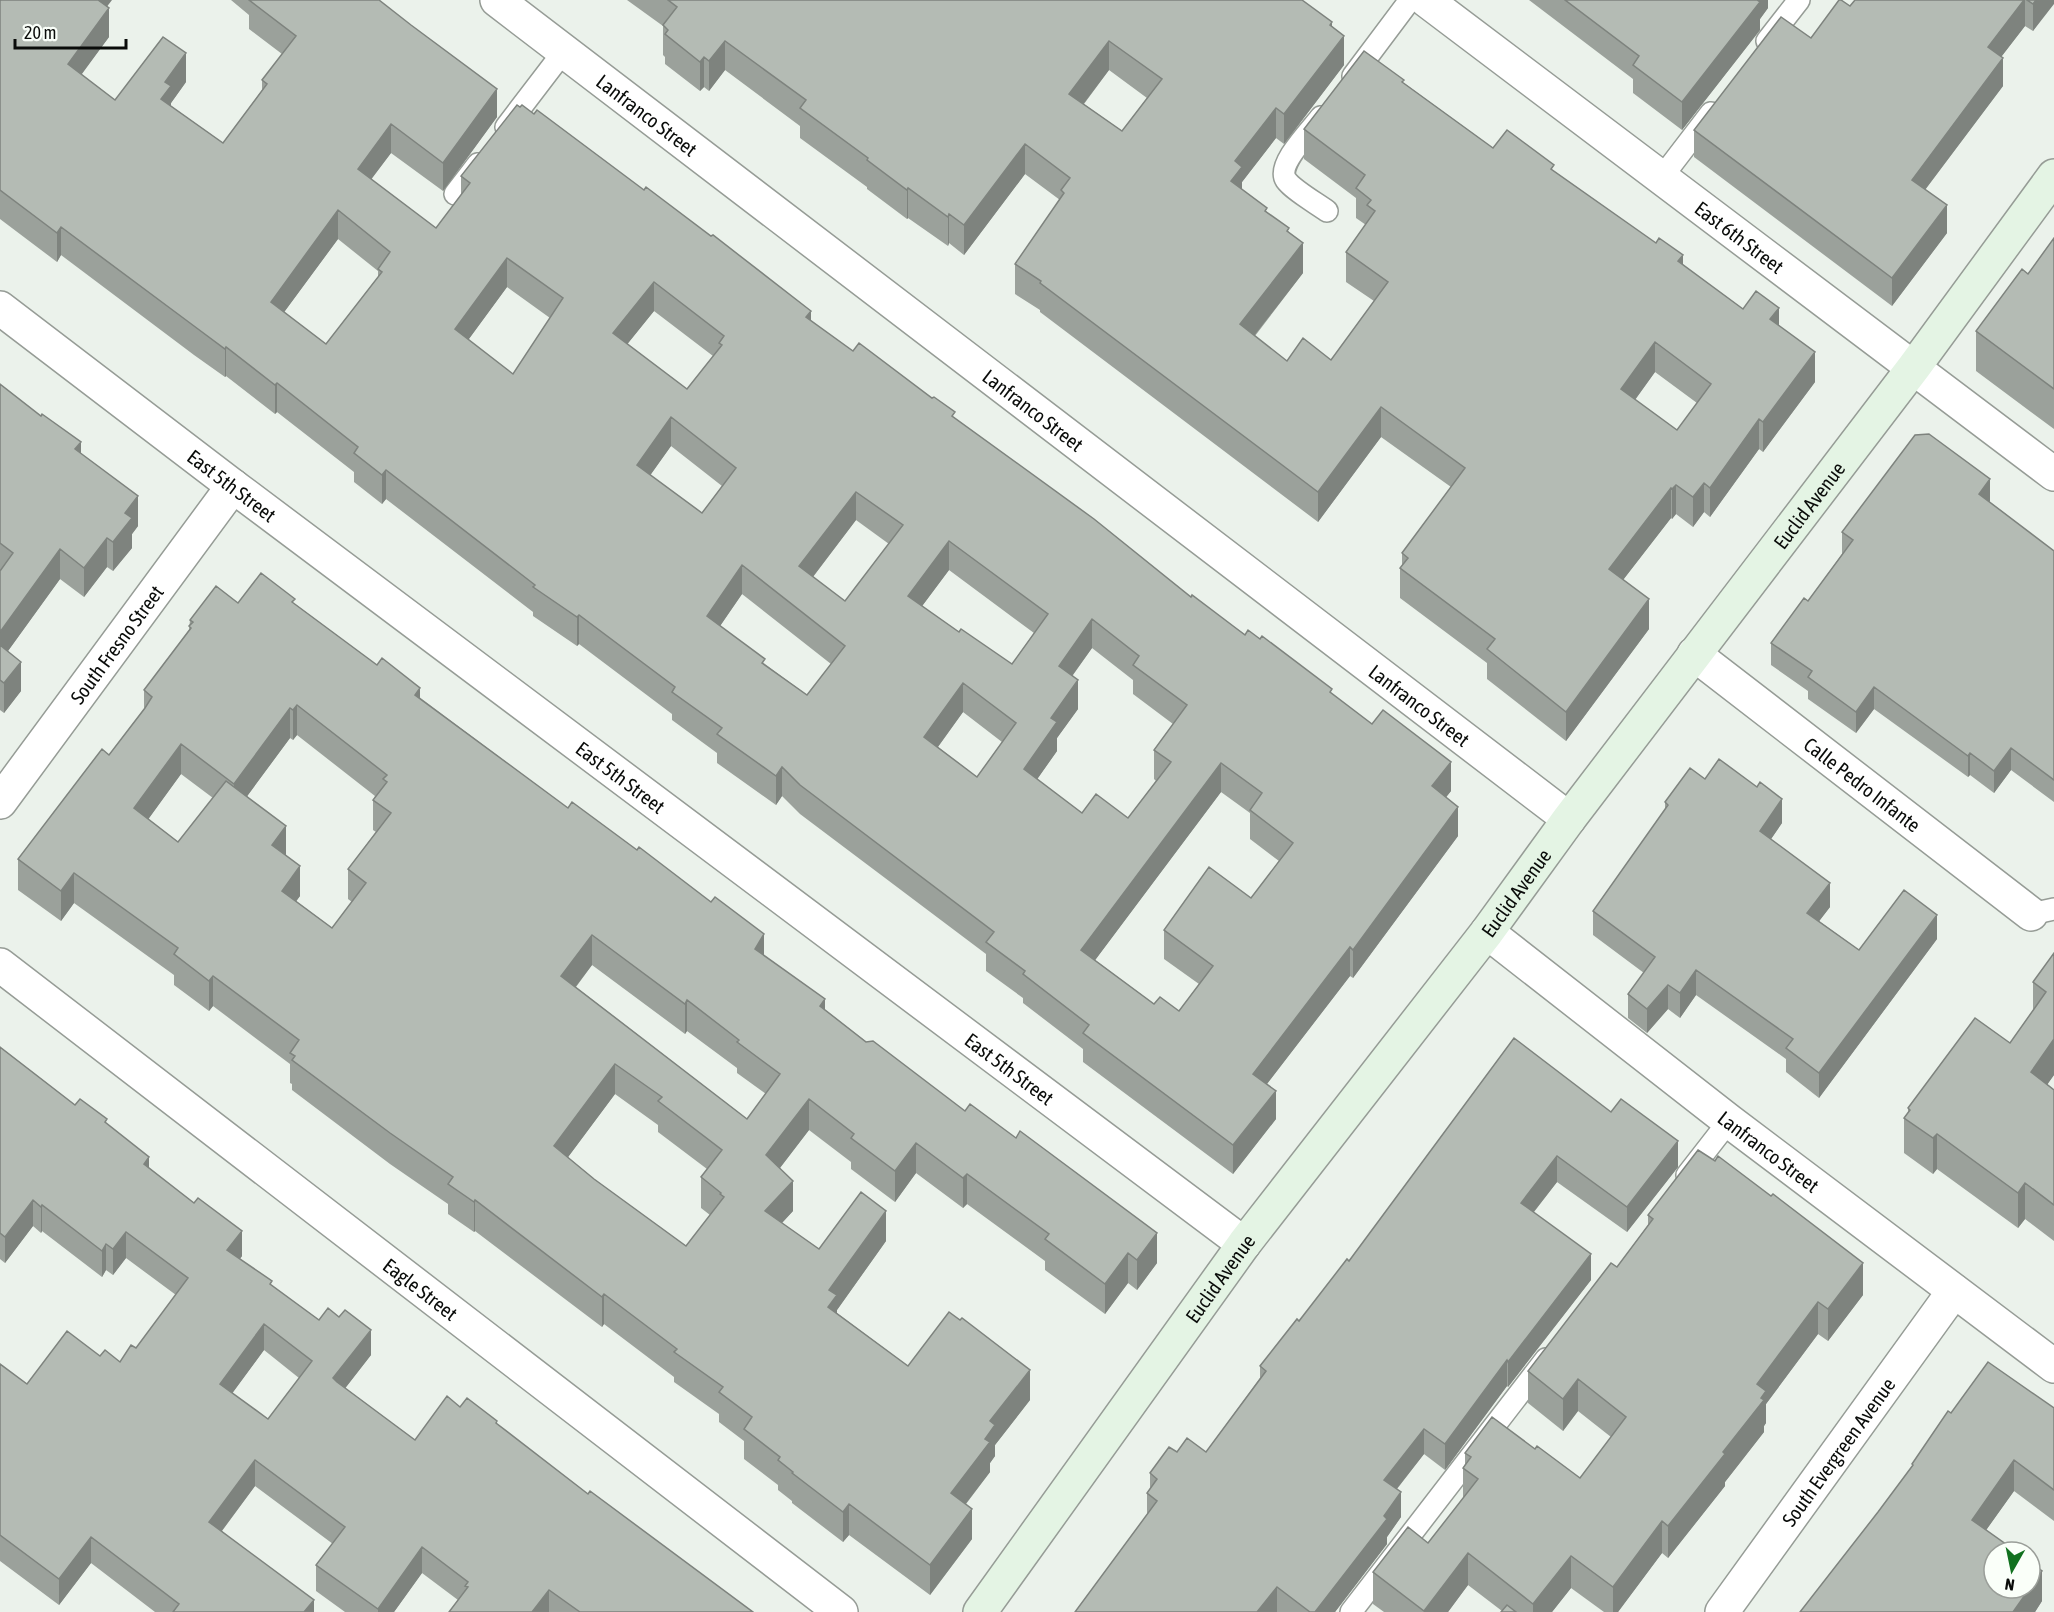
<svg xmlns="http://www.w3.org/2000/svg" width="2054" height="1612" viewBox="0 0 2054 1612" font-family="'Asap Condensed',sans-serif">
	<rect width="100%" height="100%" fill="#ebf2eb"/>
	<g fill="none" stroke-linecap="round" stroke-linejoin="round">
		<defs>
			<path id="lane" d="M1767 41 1799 0
				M1353 76 1410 0
				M1321 117C1311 130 1276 165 1286 180 1293 190 1316 203 1327 211
				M506 127 564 51
				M1662 177 1711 113
				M455 194 478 164
				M2031 914 2054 909
				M1687 1175 1729 1121
				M1351 1612 1546 1359"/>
			<g id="street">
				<path id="s1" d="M497 0 1569 819"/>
				<path id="s2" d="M1426 0 2054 474"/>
				<path id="s3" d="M0 308 233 486 1244 1244"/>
				<path id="s4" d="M1694 654 2031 914"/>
				<path id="s5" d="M0 802 233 486"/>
				<path id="s6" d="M1487 932 1729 1121 2054 1366"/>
				<path id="s7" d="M0 965 841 1612"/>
				<path id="s8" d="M1722 1612 1954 1291"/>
			</g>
			<g id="secondary">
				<path id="s9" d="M980 1612 1244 1244 1487 932 1569 819 1914 367 2054 176"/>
			</g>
		</defs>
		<use href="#lane" stroke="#969c96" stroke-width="24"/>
		<use href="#street" stroke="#969c96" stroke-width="36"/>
		<use href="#secondary" stroke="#969c96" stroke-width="36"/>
		<use href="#lane" stroke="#fff" stroke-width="21"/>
		<use href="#street" stroke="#fff" stroke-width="33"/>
		<use href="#secondary" stroke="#e4f4e4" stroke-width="33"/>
	</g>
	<path fill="#9ba19b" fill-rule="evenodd" d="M231 0H379L497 117 443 191 391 153 371 179 436 228 461 195V176L811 321 853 351 955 418 1191 597 1332 694 1451 791 1446 797 1458 836 1353 978 1350 976 1267 1084 1276 1119 1233 1174 1083 1062V1049L1023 1003V998L986 971V954L800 814 782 796 776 805 717 763V753L672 720V714L579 644 577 646 533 616V612L386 499 382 504 354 482V472L277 412 275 414 226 376 225 377 194 355 61 255 57 262 0 219V1L107 6 109 37 81 74 115 100 186 82 171 103V106L223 143 262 90V80L282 54 249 29V15ZM338 239 378 271V277L326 344 284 312ZM507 287 550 318 513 374 468 340ZM654 311 713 356 687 389 627 344ZM671 446 722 486 702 513 650 475ZM856 520 889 544 845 601 813 577ZM949 570 1034 633 1012 664 959 632 922 606ZM742 594 831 664 807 695 765 664 720 626ZM1092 648 1133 680V694L1173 724 1154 750V779L1156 781 1128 818 1082 813 1037 779 1057 751V738L1078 709 1073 675ZM963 712 1002 742 977 777 938 747ZM1221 792 1250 813V839L1279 861 1251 898 1164 930V959L1199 984 1179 1011 1154 1004 1095 960Z
		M627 0H1302L1332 26 1344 65 1284 144 1276 138 1242 182V189L1289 232 1303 273 1255 336 1287 361 1331 360 1374 301 1346 282V252L1366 225 1356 218V198L1304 159V129L1404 83 1493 148 1554 171 1743 309 1779 325 1815 382 1763 452 1759 449 1710 517 1704 512 1693 527 1676 514 1672 519 1671 518 1623 580 1649 629 1566 741 1487 679V663L1400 598V568L1402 566V553L1451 487 1381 437 1318 522 1040 312V310L1015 294V264L1060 200 1025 174 964 255 949 243 948 246 908 218 907 219 867 189V187L800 138V126L725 70 709 91 704 87 700 91 665 64V57L663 55V26ZM1109 70 1147 98 1122 131 1084 104ZM1655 372 1697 403 1677 430 1635 400Z
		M1529 0H1768V8L1760 19V30L1682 130 1633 93V79Z
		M1855 0H2054L2033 31 2025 26 2001 57 2003 86 1925 190 1947 233 1892 306 1694 157V130L1850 6Z
		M2054 238V429L1976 371V331L2028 274Z
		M0 384 81 453 138 526 132 534V548L113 571 107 567 84 597 60 579 8 651 21 691 4 713 0 710Z
		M1990 501V502L2054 551V802L2011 770 1994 793 1970 775 1968 777 1874 709 1856 733 1808 699V691L1771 665V643L1808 601 1842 554V532Z
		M238 603 295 604 764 955 825 1010 1157 1263 1137 1290 1128 1283 1105 1314 1045 1270V1261L967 1204 963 1208 916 1173 895 1202 851 1169V1162L809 1130 780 1168 793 1211 782 1223 819 1249 886 1241 837 1310V1313L908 1366 1030 1400 995 1445V1456L990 1463V1472L966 1504 972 1539 930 1595 849 1535 843 1542 792 1503V1501L778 1490V1485L744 1459V1441L719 1422V1414L674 1382V1377L604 1324 602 1327 475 1231 474 1232 448 1214V1204L390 1164 292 1090V1084L290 1083V1064L213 1006 209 1011 174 985V975L74 903 61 921 18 890V859L109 755 144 709V690L189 630 190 620ZM297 735 375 796 373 800V830L376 832 348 869V899L352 902 332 928 296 901 300 896 286 855 247 796 290 738 293 740ZM181 774 213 798 178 842 148 819ZM592 965 685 1034 687 1031 737 1068V1073L766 1094 747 1119 576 987ZM615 1094 658 1125V1132L707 1169 701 1177V1208L710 1215 686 1246 594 1179 568 1157Z
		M1705 779 1782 823 1771 839 1830 907 1819 921 1859 950 1937 939 1819 1098 1786 1072V1059L1696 995 1680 1018 1668 1009 1647 1033 1628 1018V994L1644 973 1593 935V911L1665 810V802Z
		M2054 953V1075L2047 1084 2054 1090V1241L2025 1219 2018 1228 1937 1169 1933 1174 1904 1153V1118L1908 1113V1108L2010 1043 2033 1010V982Z
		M1514 1038 1678 1167 1627 1232 1557 1182 1534 1212 1591 1280 1508 1387 1507 1386 1445 1470 1424 1454 1397 1489 1401 1517 1387 1537V1544L1335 1612H1075L1147 1515V1493L1150 1490V1473L1177 1452H1206L1260 1378V1366L1299 1321 1349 1261Z
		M0 1047 75 1105 107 1124 149 1168 242 1256 240 1259 272 1286 319 1320 371 1355 345 1388 415 1440 460 1407 497 1424 588 1494 753 1612H449L458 1600 422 1573 394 1612H345L316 1591V1565L333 1544 255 1486 222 1531 314 1612H155L91 1563 59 1605 0 1561V1364L27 1384 100 1356 120 1362 136 1348 176 1295 126 1258 113 1275 106 1270 102 1277 42 1231 41 1233 33 1226 5 1263 0 1259ZM264 1350 299 1378 268 1419 232 1393Z
		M1648 1215 1863 1295 1828 1341 1818 1334 1766 1404V1423L1764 1426V1432L1725 1482V1486L1668 1558 1662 1553 1618 1612H1604L1571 1588 1552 1612H1501L1502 1611 1468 1585 1448 1612H1384L1373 1604V1572L1428 1543 1463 1499V1468L1465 1464V1453L1535 1449 1580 1478 1611 1437 1578 1411 1563 1431 1528 1403V1371L1617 1267 1648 1225Z
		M2054 1408V1521L2014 1491 1986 1530 2042 1601 2035 1612H1800L1878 1512 1912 1467V1464L1951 1413Z"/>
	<path fill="#7e837e" d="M93 0H112L93 25Z
		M1755 0H1768V8L1760 19V30L1682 130V102Z
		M2024 0H2025V26L1988 74V47Z
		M2036 0H2054V4L2033 31V4Z
		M109 8V37L68 93V64Z
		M1332 22V52L1344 36V65L1284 144V114Z
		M725 41V70L709 91V61Z
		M1109 41V70L1069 123V94Z
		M186 53V82L171 103V115L161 99 165 82Z
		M704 57V87L700 91V62Z
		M2003 58V86L1912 207V180Z
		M497 89V117L443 191V163Z
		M1276 108V138L1242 182V196L1231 181 1235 161Z
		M391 124V153L358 197V169Z
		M1025 144V174L964 255V225Z
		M908 188V218L907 219V190Z
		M1947 205V233L1892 306V278Z
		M338 210V239L271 330V302Z
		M949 214V243L948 246V217Z
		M61 227V255L57 262V233Z
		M1303 243V273L1240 354V324Z
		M1683 255V284L1678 261Z
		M507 258V287L455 358V329Z
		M654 282V311L613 362V333Z
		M1779 308V338L1770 319Z
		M811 311V339L806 317Z
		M1655 342V372L1621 419V389Z
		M226 347V376L225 377V349Z
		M1815 352V382L1763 452V422Z
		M277 383V412L275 414V385Z
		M1381 407V437L1318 522V492Z
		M671 417V446L637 494V465Z
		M1759 419V449L1710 517V488Z
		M81 442V472L75 449Z
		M386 470V499L382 504V475Z
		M1990 479V501L1979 516V494Z
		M1704 483V512L1693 527V497Z
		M1676 485V514L1672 519V489Z
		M1671 488V518L1609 598V569Z
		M856 492V520L799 595V566Z
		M138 496V526L132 534V548L113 571V542L125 513Z
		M107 538V567L84 597V568Z
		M949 541V570L908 625V596Z
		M60 549V579L0 662V632Z
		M742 565V594L707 645V616Z
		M1649 599V629L1566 741V712Z
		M579 615V644L577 646V617Z
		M1092 619V648L1059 694V666Z
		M21 662V691L4 713V683Z
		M1078 680V709L1057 738V751L1024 798V769L1051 718Z
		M963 683V712L924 766V737Z
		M1874 687V709L1856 733V712Z
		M420 688V718L415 695Z
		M297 705V735L293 740V710Z
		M290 708V738L234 814V784Z
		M181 744V774L134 839V808Z
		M2011 748V770L1994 793V771Z
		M1970 753V775L1968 777V756Z
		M1451 762V791L1432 815V786Z
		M1221 763V792L1081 979V950Z
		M782 767V796L776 805V776Z
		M1782 799V823L1760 855V831Z
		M1458 807V836L1353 978V950Z
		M286 826V856L272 845Z
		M300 866V896L282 921V891Z
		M74 873V903L61 921V891Z
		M1830 883V907L1807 937V913Z
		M1937 915V939L1819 1098V1073Z
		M764 934V964L755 949Z
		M592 935V965L561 1006V976Z
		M1350 947V976L1253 1102V1074Z
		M1696 970V995L1680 1018V993Z
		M213 976V1006L209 1011V981Z
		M1668 985V1009L1647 1033V1009Z
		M825 999V1030L820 1006Z
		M687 1000V1031L685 1034V1004Z
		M2054 1039V1075L2031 1108V1072Z
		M615 1064V1094L554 1176V1146Z
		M1276 1091V1119L1233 1174V1145Z
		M809 1099V1130L766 1186V1155Z
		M1937 1134V1169L1933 1174V1138Z
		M1678 1141V1167L1627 1232V1207Z
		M916 1143V1173L895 1202V1171Z
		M1557 1156V1182L1521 1228V1203Z
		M149 1157V1183L144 1164Z
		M967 1174V1204L963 1208V1178Z
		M793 1181V1211L765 1241V1211Z
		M2025 1183V1219L2018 1228V1193Z
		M33 1200V1226L5 1263V1237Z
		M475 1200V1231L474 1232V1202Z
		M42 1205V1231L41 1233V1207Z
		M886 1211V1241L837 1310V1326L828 1337 829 1290Z
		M242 1231V1256L227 1276V1250Z
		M126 1232V1258L113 1275V1249Z
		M1157 1233V1263L1137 1290V1260Z
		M106 1244V1270L102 1277V1251Z
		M1128 1253V1283L1105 1314V1284Z
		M1591 1254V1280L1508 1387V1362Z
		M1863 1263V1295L1828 1341V1309Z
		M604 1294V1324L602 1327V1297Z
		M1818 1302V1334L1766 1404V1423L1764 1426V1432L1725 1482V1486L1668 1558V1526L1723 1452 1757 1384Z
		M264 1324V1350L220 1410V1384Z
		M371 1330V1355L333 1404V1378Z
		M1507 1360V1386L1445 1470V1444Z
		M1030 1370V1400L995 1445V1456L990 1463V1472L951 1523V1493L985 1439 990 1421Z
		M1578 1379V1411L1563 1431V1399Z
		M1424 1429V1454L1384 1505V1480Z
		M255 1460V1486L209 1548V1522Z
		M2014 1460V1491L1972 1550V1520Z
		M1401 1492V1517L1387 1537V1544L1335 1612H1315Z
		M849 1504V1535L843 1542V1512Z
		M972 1509V1539L930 1595V1565Z
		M1662 1521V1553L1618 1612H1613V1587Z
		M91 1537V1563L59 1605V1579Z
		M422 1547V1573L394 1612H378V1609Z
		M1468 1553V1585L1448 1612H1424V1611Z
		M1571 1556V1588L1552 1612H1533V1604Z
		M2042 1571V1601L2035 1612H2013Z
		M1277 1587V1612H1257Z
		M549 1590V1612H532Z
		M314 1600V1612H304Z"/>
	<path fill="#b4bbb4" stroke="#7e837e" stroke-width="1.5" fill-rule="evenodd" d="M1 0H98L109 8 68 64 115 100 163 37 186 53 165 82 171 86 161 99 223 143 267 84 262 80 296 36 249 0H379L411 25 497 89 443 163 391 124 358 169 436 228 470 183 461 176 517 105 520 107 522 105 534 114 537 110 644 190 646 187 711 236 713 235 811 311 806 317 853 351 859 343 932 398 934 397 955 412 952 416 1094 519 1191 597 1192 595 1245 635 1248 630 1260 639 1262 636 1332 689 1330 692 1372 724 1383 710 1451 762 1432 786 1458 807 1353 950 1350 947 1253 1074 1276 1091 1233 1145 1083 1033 1089 1025 1023 974 1025 971 986 942 994 932 800 785 782 767 776 776 717 734 722 728 672 692 675 687 579 615 577 617 533 587 535 585 386 470 382 475 354 453 358 447 277 383 275 385 226 347 225 349 194 326 61 227 57 233 0 190V1ZM338 210 390 252 378 269 382 272 326 344 271 302ZM507 258 563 298 513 374 455 329ZM654 282 724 336 719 343 722 345 687 389 613 333ZM671 417 736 468 702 513 637 465ZM856 492 903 525 845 601 799 566ZM949 541 1048 614 1012 664 961 629 959 632 908 596ZM742 565 845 646 807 695 762 663 765 659 707 616ZM1092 619 1139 656 1133 665 1187 705 1154 750 1171 762 1128 818 1096 794 1082 813 1024 769 1057 722 1051 718 1078 680 1059 666ZM963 683 1016 723 977 777 924 737ZM1221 763 1262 793 1250 810 1293 843 1251 898 1209 867 1164 930 1213 966 1179 1011 1160 997 1154 1004 1081 950Z
		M668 0H1302L1332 22 1330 25 1344 36 1284 114 1276 108 1235 161 1242 167 1231 181 1267 208 1265 211 1289 228 1287 231 1303 243 1240 324 1287 361 1303 338 1331 360 1388 282 1346 252 1375 211 1367 205 1371 200 1356 188 1365 175 1304 129 1364 51 1404 80 1402 82 1493 148 1507 130 1554 165 1551 169 1656 243 1659 238 1683 255 1678 261 1743 309 1756 291 1779 308 1770 319 1815 352 1763 422 1759 419 1710 488 1704 483 1693 497 1676 485 1672 489 1671 488 1609 569 1649 599 1566 712 1487 649 1495 639 1400 568 1408 558 1402 553 1465 468 1381 407 1318 492 1040 283 1041 281 1015 264 1064 193 1061 190 1070 178 1025 144 964 225 949 214 948 217 908 188 907 190 867 160 868 158 800 108 806 100 725 41 709 61 704 57 700 62 665 34 668 30 663 25 677 7ZM1109 41 1162 79 1122 131 1069 94ZM1655 342 1711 384 1677 430 1621 389Z
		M1565 0H1757L1760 2 1682 102 1633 65 1639 56Z
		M1839 0H1841L1850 6 1855 0H2024L1988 47 2003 58 1912 180 1947 205 1892 278 1694 130 1781 17 1811 38Z
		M2027 0H2036L2033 4Z
		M2054 238V389L1976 331 2022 269 2028 274Z
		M0 384 41 416 42 414 81 442 75 449 138 496 125 513 132 518 113 542 107 538 84 568 60 549 0 632V571L13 553 0 543Z
		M1929 434 1990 479 1979 494 2054 551V780L2011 748 1994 771 1970 753 1968 756 1874 687 1856 712 1808 677 1812 671 1771 643 1804 598 1808 601 1853 540 1842 532 1915 435Z
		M261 573 295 599 292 602 377 665 382 658 420 688 415 695 568 808 572 802 637 850 639 847 711 902 715 897 764 934 755 949 825 999 820 1006 866 1042 873 1041 965 1111 970 1104 1016 1138 1020 1131 1157 1233 1137 1260 1128 1253 1105 1284 1045 1239 1049 1234 967 1174 963 1178 916 1143 895 1171 851 1138 854 1134 809 1099 766 1155 793 1181 765 1211 819 1249 861 1192 886 1211 829 1290 837 1295 828 1307 908 1366 949 1312 960 1320 962 1318 1030 1370 990 1421 995 1425 985 1439 990 1442 951 1493 972 1509 930 1565 849 1504 843 1512 792 1473 793 1472 778 1460 780 1457 744 1429 752 1417 719 1392 723 1387 674 1352 677 1349 604 1294 602 1297 475 1200 474 1202 448 1184 453 1177 390 1133 292 1060 295 1056 290 1053 299 1040 213 976 209 981 174 954 178 948 74 873 61 891 18 859 102 749 109 755 145 708 152 697 144 690 191 628 189 626 193 622 190 620 216 586 238 603ZM297 705 387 775 383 779 387 782 373 800 391 813 348 869 366 883 332 928 282 891 300 866 272 845 286 826 226 781 178 842 134 808 181 744 234 784 290 708 293 710ZM592 935 685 1004 687 1000 739 1040 737 1042 780 1074 747 1119 561 976ZM615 1064 662 1097 658 1101 722 1150 701 1177 721 1193 720 1194 724 1197 686 1246 594 1179 554 1146Z
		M0 645 21 662 4 683 0 680Z
		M1719 759 1757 787 1760 782 1782 799 1760 831 1830 883 1807 913 1859 950 1904 890 1937 915 1819 1073 1786 1048 1793 1039 1696 970 1680 993 1668 985 1647 1009 1628 994 1655 957 1593 911 1668 805 1665 802 1690 768 1705 779Z
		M2054 953V1039L2031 1072 2054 1090V1205L2025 1183 2018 1193 1937 1134 1933 1138 1904 1118 1910 1110 1908 1108 1975 1018 2010 1043 2046 992 2033 982Z
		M1514 1038 1611 1112 1621 1099 1678 1141 1627 1207 1557 1156 1521 1203 1591 1254 1508 1362 1507 1360 1445 1444 1424 1429 1384 1480 1401 1492 1384 1516 1387 1519 1315 1612H1310L1277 1587 1257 1612H1075L1157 1501 1147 1493 1157 1479 1150 1473 1169 1447 1177 1452 1187 1438 1206 1452 1266 1371 1260 1366 1297 1319 1299 1321 1347 1259 1349 1261Z
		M0 1047 75 1105 80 1099 107 1119 105 1122 149 1157 144 1164 194 1203 198 1198 242 1231 227 1250 272 1281 270 1284 319 1320 328 1308 339 1317 345 1310 371 1330 333 1378 337 1382 415 1440 447 1396 460 1407 467 1398 497 1421 496 1423 588 1494 590 1491 753 1612H580L549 1590 532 1612H449L468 1587 465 1586 468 1582 422 1547 378 1609 316 1565 345 1527 255 1460 209 1522 314 1600 304 1612H173L179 1604 91 1537 59 1579 0 1535V1364L27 1384 67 1331 100 1356 105 1350 120 1362 131 1345 136 1348 188 1278 126 1232 113 1249 106 1244 102 1251 42 1205 41 1207 33 1200 5 1237 0 1233ZM264 1324 312 1361 268 1419 220 1384Z
		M1698 1150 1715 1161 1718 1156 1771 1196 1773 1194 1863 1263 1828 1309 1818 1302 1757 1384 1766 1391 1761 1398 1764 1400 1723 1452 1725 1454 1668 1526 1662 1521 1613 1587 1571 1556 1533 1604 1468 1553 1424 1611 1373 1572 1408 1527 1428 1543 1478 1479 1463 1468 1471 1457 1465 1453 1492 1417 1535 1449 1537 1446 1580 1478 1626 1417 1578 1379 1563 1399 1528 1371 1611 1263 1617 1267 1653 1219 1648 1215Z
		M1988 1362 2054 1408V1490L2014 1460 1972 1520 2017 1552H1994V1588H2030V1562L2042 1571 2013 1612H1800L1878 1512 1913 1465 1912 1464 1948 1411 1951 1413Z
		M1507 1605 1516 1612H1501Z"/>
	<g text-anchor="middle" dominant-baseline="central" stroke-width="5" stroke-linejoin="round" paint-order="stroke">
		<g font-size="20" fill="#0a0c0a" stroke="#fafff9">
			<text stroke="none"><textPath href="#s1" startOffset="189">Lanfranco Street</textPath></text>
			<text stroke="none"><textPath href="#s2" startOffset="393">East 6th Street</textPath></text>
			<text stroke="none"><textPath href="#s1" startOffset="675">Lanfranco Street</textPath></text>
			<text stroke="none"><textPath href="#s3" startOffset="292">East 5th Street</textPath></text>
			<text stroke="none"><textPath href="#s9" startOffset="1383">Euclid Avenue</textPath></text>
			<text stroke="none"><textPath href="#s5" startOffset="196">South Fresno Street</textPath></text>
			<text stroke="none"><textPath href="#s1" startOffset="1161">Lanfranco Street</textPath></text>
			<text stroke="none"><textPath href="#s3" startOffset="778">East 5th Street</textPath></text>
			<text stroke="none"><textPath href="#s4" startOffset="213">Calle Pedro Infante</textPath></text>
			<text stroke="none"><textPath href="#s9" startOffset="897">Euclid Avenue</textPath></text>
			<text stroke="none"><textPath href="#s3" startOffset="1264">East 5th Street</textPath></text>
			<text stroke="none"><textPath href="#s6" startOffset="357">Lanfranco Street</textPath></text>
			<text stroke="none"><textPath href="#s9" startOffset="411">Euclid Avenue</textPath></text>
			<text stroke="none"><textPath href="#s7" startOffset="531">Eagle Street</textPath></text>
			<text stroke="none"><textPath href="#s8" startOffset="198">South Evergreen Avenue</textPath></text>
		</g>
	</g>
	<g transform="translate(2012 1570) rotate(189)"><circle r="28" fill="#fafff9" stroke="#9a9e99" stroke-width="1.5"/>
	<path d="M0-4.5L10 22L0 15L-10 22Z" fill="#11711f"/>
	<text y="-9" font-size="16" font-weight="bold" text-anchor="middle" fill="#0a0c0a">N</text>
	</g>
	<path d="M15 39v9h111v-9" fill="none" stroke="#0a0c0a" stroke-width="3"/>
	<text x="24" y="39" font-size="18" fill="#0a0c0a" stroke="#fafff9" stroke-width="4.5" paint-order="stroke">20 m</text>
</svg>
